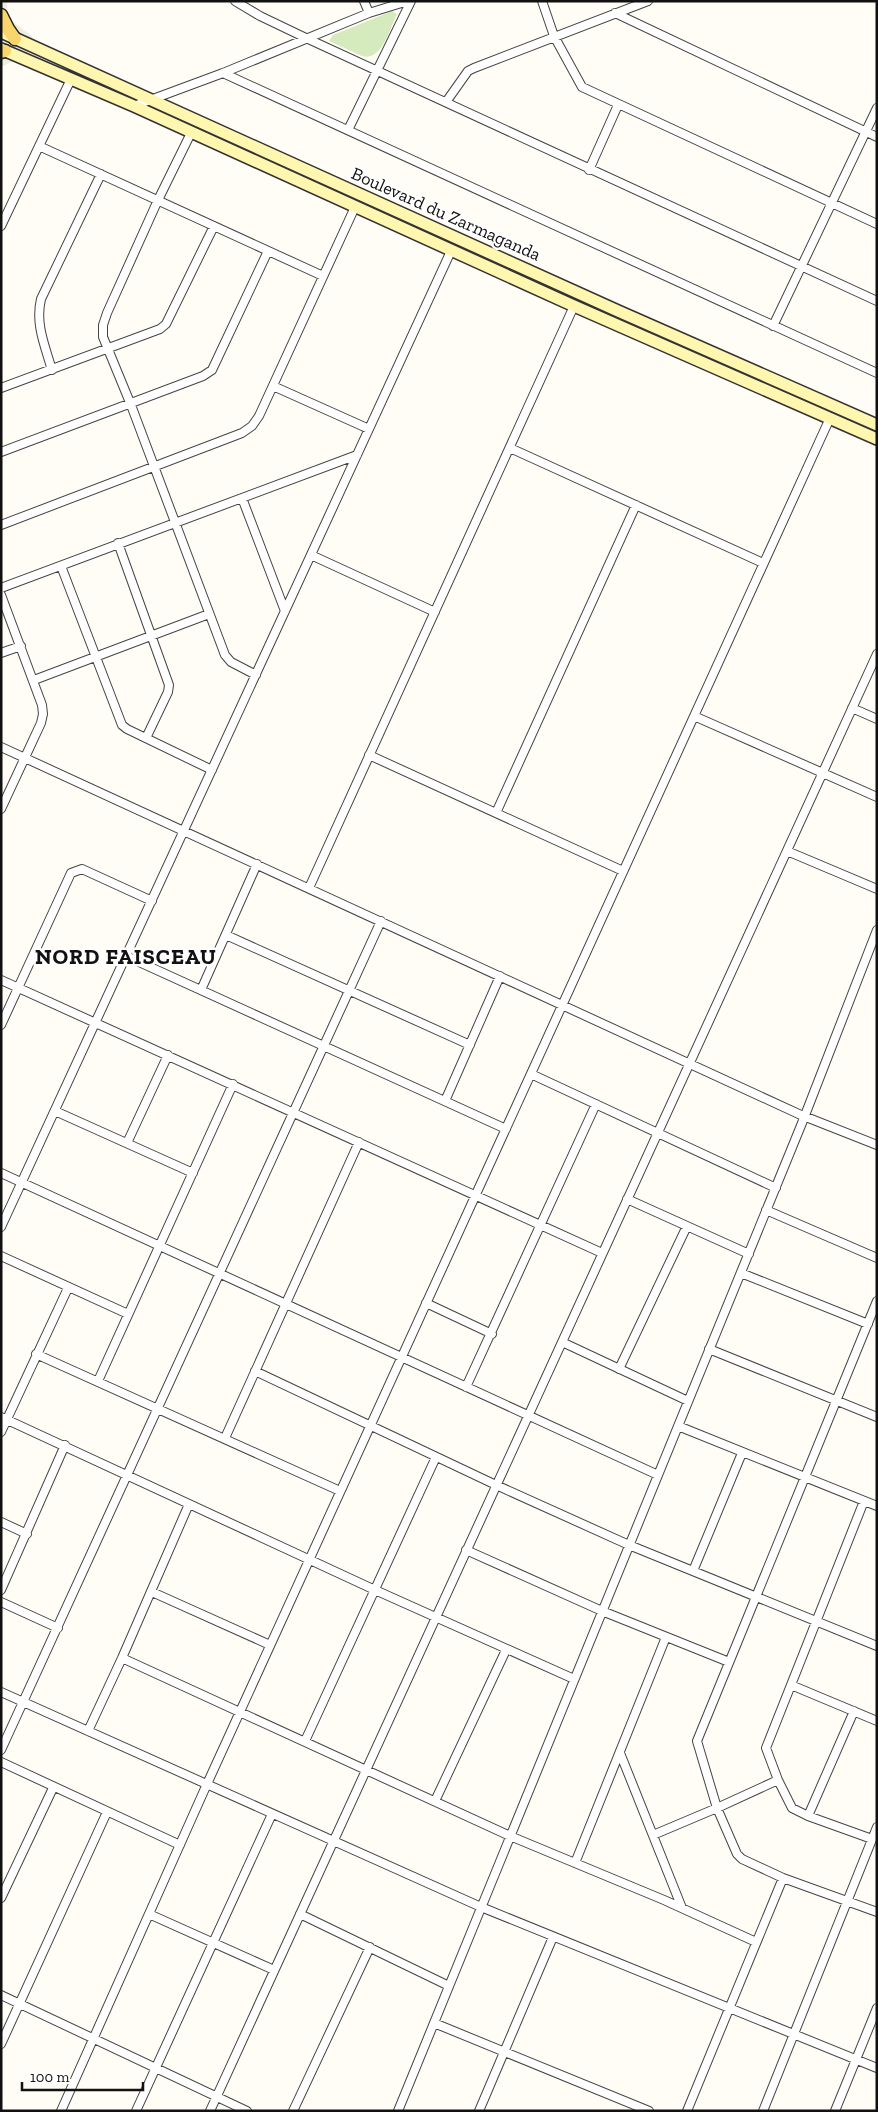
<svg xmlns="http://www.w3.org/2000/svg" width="878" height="2112" viewBox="0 0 878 2112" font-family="'Zilla Slab',serif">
	<rect width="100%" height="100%" fill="#fffdf5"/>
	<path fill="#d5ebbd" d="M392 11 397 14C390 28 382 62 362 56L329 41 333 35Z"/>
	<path fill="#f1ede2" d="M1 1H7L8 18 32 36 26 60H16L1 67Z"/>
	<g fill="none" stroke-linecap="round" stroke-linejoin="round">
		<defs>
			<path id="street" d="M235 1 260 16 306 38 877 301
				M364 1 369 13
				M542 1 554 36 582 87 877 224
				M615 13 877 137
				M223 73 877 373
				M446 102 468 71 474 68 648 1
				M134 106 223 73 369 13 408 1
				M348 130 411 1
				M191 133 158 200 107 313 103 325V337L131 405 225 655 231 662 256 675
				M39 146 323 276
				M589 170 618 105
				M1 226 71 79
				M773 326 877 108
				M52 370C45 346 35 324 41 299L101 174
				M273 386 369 429
				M1 388 160 329 166 324 214 226
				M510 448 763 563
				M1 452 203 376 212 370 268 251
				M242 498 285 611
				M1 525 242 433 252 426 259 416 355 207
				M118 543 169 685 168 692 146 738
				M311 555 435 612
				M61 566 122 725 127 729 212 770
				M1 588 357 455
				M1 595 42 705 43 714 41 723 1 809
				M1 653 21 646
				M34 680 209 614
				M852 708 877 719
				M694 716 877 797
				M1 747 801 1115 877 1145
				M369 755 623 871
				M496 813 636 505
				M787 851 877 889
				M309 888 574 306
				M226 935 470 1045
				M126 956 506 1129
				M1 980 602 1253
				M201 990 257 864
				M1 1025 71 873 82 869 152 901
				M531 1074 776 1188
				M445 1101 500 976
				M55 1111 193 1173
				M127 1143 168 1055
				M1 1173 658 1475
				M627 1199 749 1254
				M766 1210 877 1258
				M1 1227 451 251
				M1 1256 128 1314
				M741 1273 868 1324
				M877 1301 697 1741 717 1808 737 1854 742 1859 783 1878 877 1912
				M426 1303 492 1334
				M562 1342 688 1401
				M709 1349 877 1417
				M36 1354 340 1491
				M619 1369 687 1226
				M255 1371 496 1485 629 1545 877 1646
				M98 1381 233 1084
				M466 1387 596 1104
				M1 1417 375 1590 574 1679
				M678 1426 877 1506
				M1 1432 68 1288
				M225 1438 359 1142
				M864 1501 766 1748 778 1780 792 1808 808 1816 872 1839
				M1 1522 27 1534
				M466 1550 602 1611 729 1662
				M693 1571 742 1453
				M1 1590 65 1445
				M152 1592 270 1645
				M1 1602 58 1628
				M122 1658 510 1836 664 1900 756 1942
				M791 1685 877 1721
				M1 1692 481 1907 877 2068
				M88 1731 122 1658 189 1504
				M305 1741 436 1457
				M1 1750 381 921
				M620 1753 682 1908
				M1 1762 180 1845
				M435 1801 506 1650
				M808 1816 854 1711
				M653 1835 717 1808 778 1780
				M575 1863 666 1637
				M1 1898 53 1788
				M149 1914 274 1970
				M300 1914 449 1986
				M1 1995 247 2111
				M434 2023 649 2111
				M1 2044 107 1812
				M61 2111 207 1784 830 418
				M136 2111 272 1814
				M210 2111 877 654
				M293 2111 370 1947
				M398 2111 802 1123 877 930
				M479 2111 553 1937
				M687 2111 783 1878
				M763 2111 877 1827
				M835 2111 877 2008"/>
			<path id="secondary" d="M1 32 618 311 877 425
				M1 49 134 106 574 306 877 439"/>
			<path id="primary" d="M1 15 8 29 15 39
				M1 52 5 51"/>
		</defs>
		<use href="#street" stroke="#444" stroke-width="10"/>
		<use href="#secondary" stroke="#333" stroke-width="14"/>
		<use href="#primary" stroke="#222" stroke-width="15"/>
		<use href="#street" stroke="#fff" stroke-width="8"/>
		<use href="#secondary" stroke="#fff6b0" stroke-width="11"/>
		<use href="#primary" stroke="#f9d66b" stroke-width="12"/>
	</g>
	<g text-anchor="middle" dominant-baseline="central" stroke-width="5" stroke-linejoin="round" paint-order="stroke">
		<g font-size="18" fill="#111" stroke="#fff">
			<text transform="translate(446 214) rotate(24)">Boulevard du Zarmaganda</text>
		</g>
		<g font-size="22" font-weight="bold" letter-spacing="1" fill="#111" stroke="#fff">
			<text x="126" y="956">NORD FAISCEAU</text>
		</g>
	</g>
	<rect width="878" height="2112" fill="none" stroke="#111111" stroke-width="5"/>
	<path d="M22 2082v8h121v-8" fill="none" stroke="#111111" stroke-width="2.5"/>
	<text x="30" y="2082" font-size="15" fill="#111111" stroke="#ffffff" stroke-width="4" paint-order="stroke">100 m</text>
</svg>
